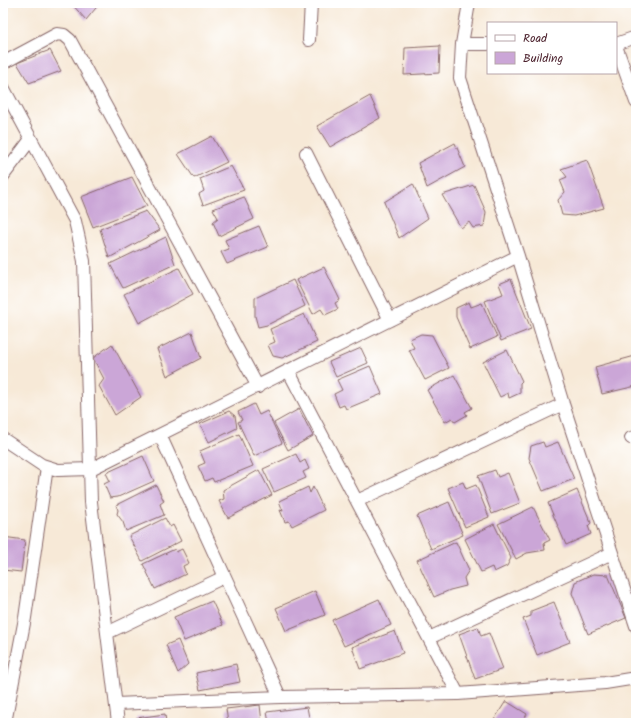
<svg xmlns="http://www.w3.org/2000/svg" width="639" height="726" viewBox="0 0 639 726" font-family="Kalam,sans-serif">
	<rect width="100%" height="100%" fill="#fff"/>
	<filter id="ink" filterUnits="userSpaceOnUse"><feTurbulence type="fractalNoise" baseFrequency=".025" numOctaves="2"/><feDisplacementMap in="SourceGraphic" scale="8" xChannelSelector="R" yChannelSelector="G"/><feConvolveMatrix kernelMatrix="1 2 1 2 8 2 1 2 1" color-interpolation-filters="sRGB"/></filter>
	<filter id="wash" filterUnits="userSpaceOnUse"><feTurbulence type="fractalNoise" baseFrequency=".012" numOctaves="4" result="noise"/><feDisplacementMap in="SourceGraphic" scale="16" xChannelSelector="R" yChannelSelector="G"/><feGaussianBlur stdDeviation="0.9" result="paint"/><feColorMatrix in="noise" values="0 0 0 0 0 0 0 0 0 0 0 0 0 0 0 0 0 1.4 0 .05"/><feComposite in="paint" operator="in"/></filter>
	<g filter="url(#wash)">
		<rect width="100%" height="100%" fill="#f7e9d7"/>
		<g id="blocks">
			<path fill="#cba6d7" d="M71 3H100L86 20Z
				M440 46 439 73 404 75 405 48Z
				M50 50 61 71 29 83 17 63Z
				M370 96 380 118 330 147 317 126Z
				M212 136 227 162 194 178 178 154Z
				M455 143 465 167 427 188 418 163Z
				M587 160 604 208 574 216 562 215 558 200 565 192 560 180 567 177 561 169Z
				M231 166 244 190 203 205 199 194 204 191 200 179Z
				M132 177 147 206 93 227 81 197Z
				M413 184 428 218 399 238 384 202Z
				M474 185 486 212 484 226 473 228 469 222 461 228 442 195Z
				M244 197 254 219 219 236 213 222 218 218 213 209Z
				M146 211 160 230 109 258 100 229Z
				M259 226 268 247 227 264 221 252 229 249 225 240Z
				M166 237 175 264 123 288 110 264Z
				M324 267 340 300 335 303 338 309 325 315 321 309 313 314 296 280Z
				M179 268 193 294 139 323 124 294Z
				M511 279 531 329 501 341 485 301 503 294 499 284Z
				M293 280 305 306 267 325 258 327 255 316V298Z
				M469 302 471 307 482 303 497 337 470 349 456 317V308Z
				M304 314 317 342 282 358 273 356 268 345 275 342 270 329Z
				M192 332 201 358 167 376 157 349Z
				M421 334 432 335 449 368 425 380 409 350 414 348 410 339Z
				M112 344 141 397 115 415 99 386 104 379 93 358Z
				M361 348 368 363 336 377 329 362Z
				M507 350 522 381 520 383V393L509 398 508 393 500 397 483 362Z
				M635 356 636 386 602 394 595 367Z
				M370 366 382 394 346 409 344 405 339 407 334 394 342 390 337 380Z
				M454 375 472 408 465 412 467 415 455 422 452 418 445 422 427 390Z
				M254 404 259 415 267 411 282 443 254 456 238 422 242 420 238 412Z
				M299 409 313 436 288 450 274 423Z
				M229 411 235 416 237 428 209 442 200 424Z
				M239 434 253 466 214 482 212 478 205 481 198 466 205 463 200 451Z
				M543 442 545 447 558 442 574 479 543 491 529 458 531 446Z
				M296 454 300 463 305 460 309 469 303 472 306 478 274 492 263 469Z
				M143 456 154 481 118 497 110 498 104 484 110 481 106 473Z
				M259 470 272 495 228 518 219 501 224 499 223 490Z
				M495 470 498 477 508 473 520 503 492 514 478 476Z
				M463 482 466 489 476 485 489 517 465 527 448 488Z
				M156 485 164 501 160 504 164 515 126 531 123 522 117 514 118 510 116 505Z
				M308 487 310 493 313 487 324 510 292 526 289 521 285 522 280 510 283 511 279 501Z
				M577 490 591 523 588 526 591 534 566 545 548 503Z
				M449 502 463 535 431 549 417 516Z
				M533 507 550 540 544 543 545 550 527 553 516 559 498 524Z
				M165 518 170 527 173 525 181 541 142 561 129 536Z
				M494 524 511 558 507 566 494 572 492 567 481 572 465 539Z
				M3 537 25 540 21 572 3 570Z
				M456 542 469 570 464 578 466 586 450 590 434 597 417 560Z
				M175 549 176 552 182 549 189 563 183 566 186 574 155 589 143 564Z
				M593 574 608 575 626 618 588 634 572 593 575 582Z
				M315 591 325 615 286 631 276 608Z
				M379 599 391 625 344 646 332 620Z
				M212 601 223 625 184 641 174 617Z
				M554 602 570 642 537 655 523 619 531 616V611Z
				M478 627 481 636 489 633 503 669 475 679 459 634Z
				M395 631 403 653 360 669 352 647Z
				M178 640 188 664 178 673 166 645Z
				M236 664 240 682 200 690 196 673Z
				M506 701 527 714 522 723H492Z
				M260 705 262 723H228L226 709Z
				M307 707 310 723H269L267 712Z
				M165 714 166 723H137L136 718Z"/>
		</g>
	</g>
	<g filter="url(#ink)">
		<use href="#blocks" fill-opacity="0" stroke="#876667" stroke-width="1"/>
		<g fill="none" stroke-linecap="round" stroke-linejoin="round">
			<defs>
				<path id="street" d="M469 3 462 44 460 78 518 256 563 404 636 626
					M309 40 311 3
					M462 44H488
					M616 44 636 37
					M616 46 636 102
					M3 63 57 34 64 35 70 40 258 387
					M3 87 75 221 84 261 91 502 118 723
					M306 153 390 320
					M3 176 31 139
					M288 370 458 694
					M160 435 280 697
					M631 438 636 437
					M3 439 42 465 58 470 91 469 518 256
					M357 501 563 404
					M107 633 224 577
					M429 638 612 553
					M116 704 280 697 458 694 605 683 636 678
					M5 723 25 618 47 467"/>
			</defs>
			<use href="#street" stroke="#876667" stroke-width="14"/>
			<use href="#street" stroke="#fff" stroke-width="12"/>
		</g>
	</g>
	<rect width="639" height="726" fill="none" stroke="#fff" stroke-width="16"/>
	<rect x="487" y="22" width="130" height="52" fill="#ffffff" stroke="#b7a5aa"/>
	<rect x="495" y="35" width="20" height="6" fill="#ffffff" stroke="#b7a5aa"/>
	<text x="523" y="42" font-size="12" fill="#4a1f2b">Road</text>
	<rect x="495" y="52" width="20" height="12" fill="#cba6d7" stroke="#b7a5aa"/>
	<text x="523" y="62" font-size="12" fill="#4a1f2b">Building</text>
</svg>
